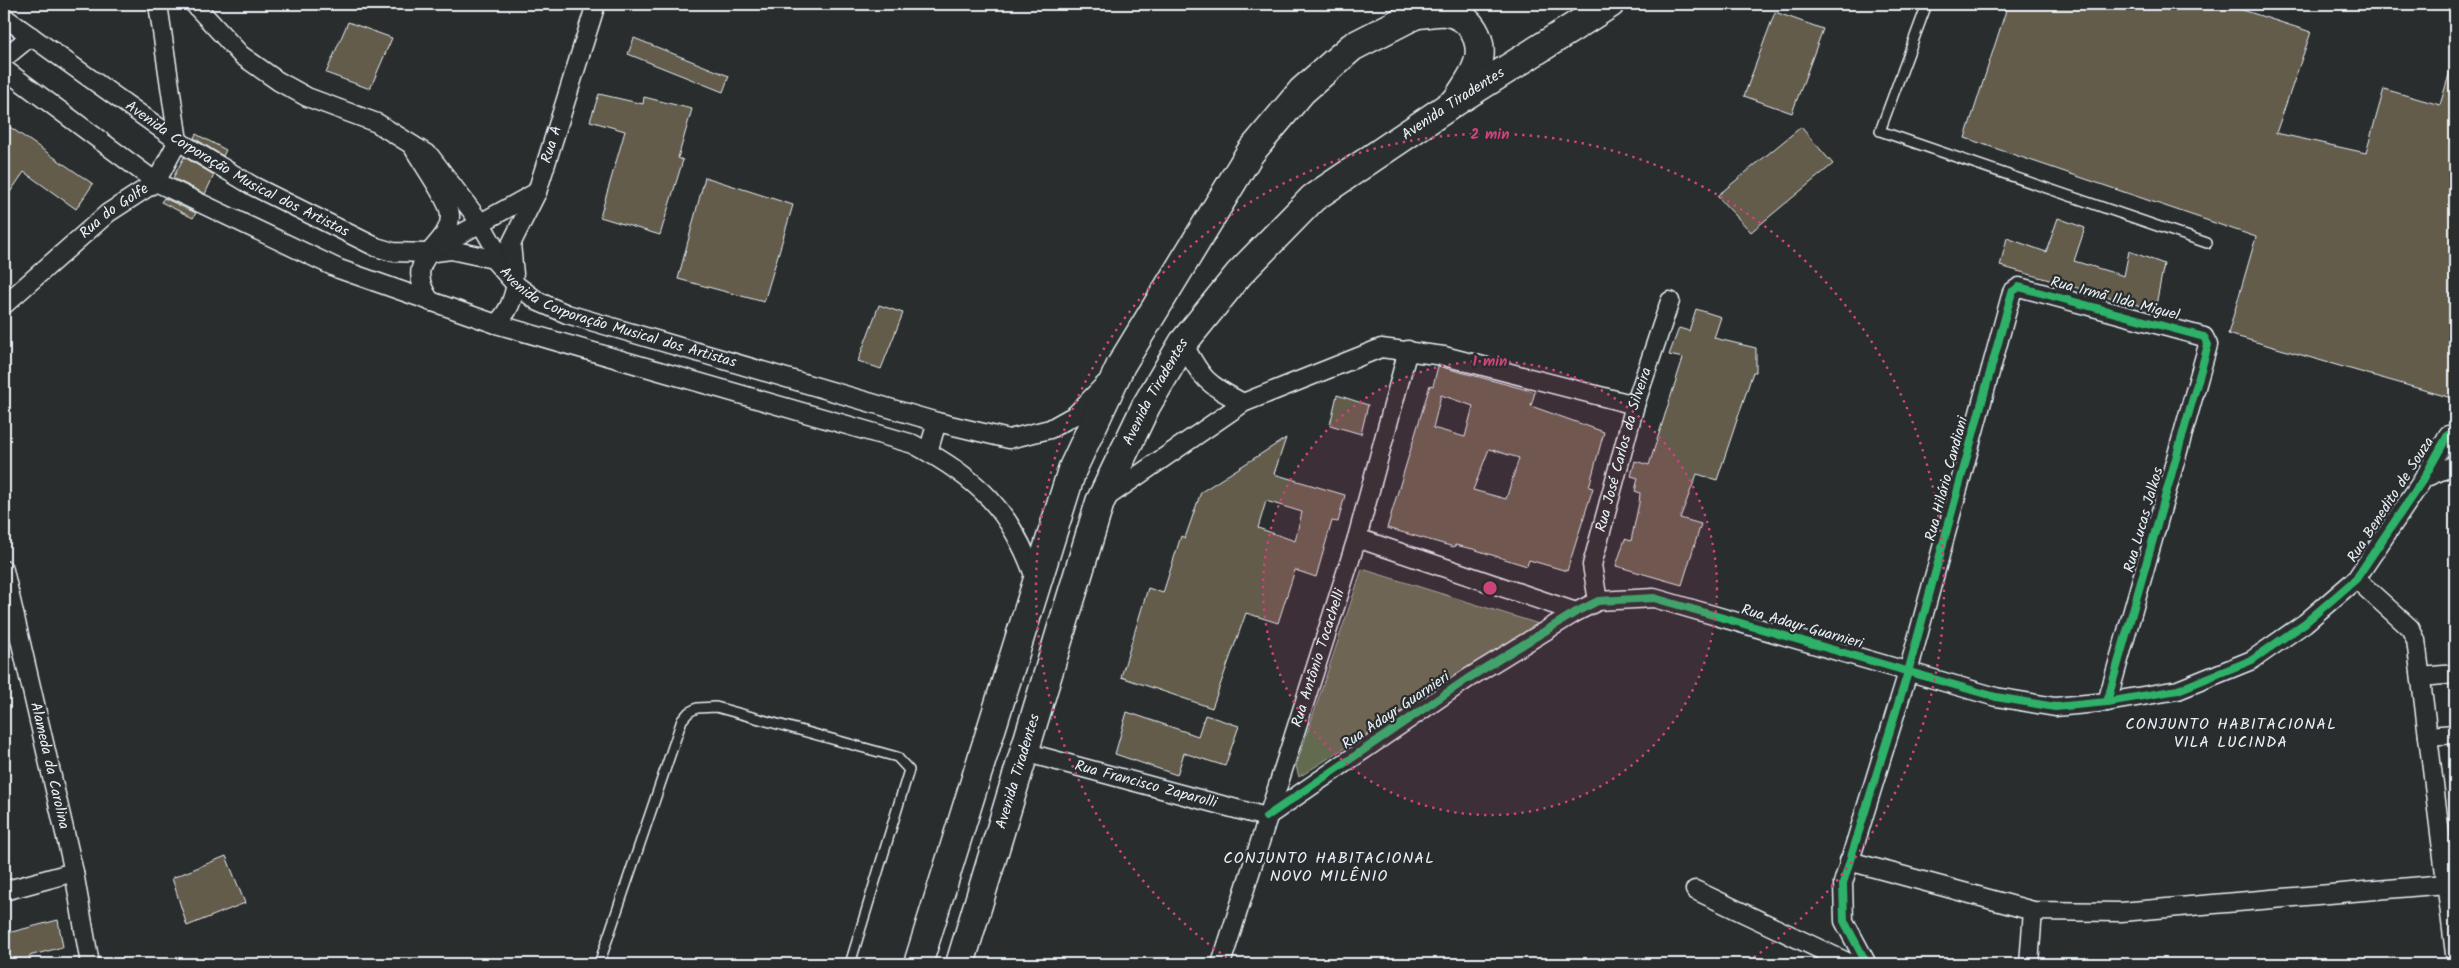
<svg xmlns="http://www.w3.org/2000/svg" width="2459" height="968" viewBox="0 0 2459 968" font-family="Kalam,sans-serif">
	<rect width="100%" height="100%" fill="#2a2d2e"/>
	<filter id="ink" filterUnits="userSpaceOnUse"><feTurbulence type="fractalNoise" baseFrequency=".02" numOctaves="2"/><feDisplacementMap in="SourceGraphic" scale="10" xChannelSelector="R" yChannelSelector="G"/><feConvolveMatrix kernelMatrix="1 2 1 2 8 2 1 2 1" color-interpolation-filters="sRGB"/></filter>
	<g filter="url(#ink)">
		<path fill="#626a50" stroke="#a5aea4" d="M1362 569 1539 624 1299 777 1296 766Z"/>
		<path fill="#645c4c" stroke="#e8f1f8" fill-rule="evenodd" d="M2008 4H2224L2311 32 2276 133 2366 153 2384 89 2440 105 2451 68H2455V399L2228 334 2256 237 1965 138Z
			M1775 12 1823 29 1792 113 1744 96Z
			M348 22 392 38 370 89 326 73Z
			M634 38 729 76 723 92 628 54Z
			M599 94 643 104 644 97 692 109 678 158 683 160 660 235 600 217 625 131 590 121Z
			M4 123 93 184 76 209 24 172 4 201Z
			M1801 127 1833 164 1751 232 1717 196Z
			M196 134 226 150 223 156 194 138Z
			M184 157 214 175 205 194 173 178Z
			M705 177 793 205 764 302 678 279Z
			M164 198 196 213 193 218 161 202Z
			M2058 218 2085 228 2074 261 2124 276 2129 251 2164 264 2155 310 2000 266 2007 238 2046 252Z
			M879 305 903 313 881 369 858 361Z
			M1696 309 1721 317 1714 338 1756 348V372H1753L1717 480 1697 474 1680 518 1701 524 1682 585 1616 566 1625 539 1631 541 1639 503 1640 493 1635 491 1638 478 1631 476 1635 461 1649 465 1683 358 1669 355 1679 328 1689 331Z
			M1438 366 1535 392 1531 406 1604 432 1589 487 1593 488 1567 571 1529 560 1527 566 1473 549 1455 545 1454 547 1387 528 1430 385 1433 386ZM1441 395 1473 406 1465 437 1433 428ZM1489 449 1519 458 1506 499 1473 490Z
			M1337 395 1368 405 1361 434 1330 425Z
			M1286 438 1274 474 1345 495 1338 522 1332 521 1316 577 1295 570 1278 623 1246 613 1212 708 1121 677 1148 588 1163 593 1181 536 1185 538 1201 492ZM1266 501 1302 512 1295 541 1258 528Z
			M1127 712 1198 736 1205 715 1239 726 1225 766 1184 753 1177 775 1115 754Z
			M226 856 245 903 187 926 172 878Z
			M58 920 63 947 29 956 31 964H4V934Z"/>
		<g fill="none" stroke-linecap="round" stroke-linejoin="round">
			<defs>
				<path id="lane" d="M1927 4 1880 131 2207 243
					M599 964 682 720 689 712 697 708 716 707 897 757 909 770 850 964"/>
				<g id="street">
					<path d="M194 4 241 55 278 81 307 97 377 123 430 156 480 222 516 285C512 301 509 312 496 324"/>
					<path id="s1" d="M4 17 178 141 253 186 376 247 393 252 427 253 451 250 493 259 516 285 539 302 567 314 937 422 1009 439 1050 429 1075 415 1105 384"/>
					<path d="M4 58 31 36"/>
					<path d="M4 69 156 182 339 269 496 324 913 444C978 478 1012 511 1036 581"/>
					<path d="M412 145C420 161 450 201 450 215 451 249 398 255 431 302"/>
					<path d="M439 246 537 192"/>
					<path id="s2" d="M514 274 511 244 537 192 596 4"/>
					<path id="s3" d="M4 305 108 213 156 182 178 141 158 4"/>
					<path d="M1183 343C1203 381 1206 383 1243 403"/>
					<path d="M928 452 937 422"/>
					<path d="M2424 478 2455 465"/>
					<path d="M1104 499 1243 403 1381 348 1444 356 1635 405"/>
					<path d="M1357 538 1576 612"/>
					<path id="s4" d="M4 570 74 872 90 964"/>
					<path d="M2356 579 2410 628 2416 640 2455 954"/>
					<path id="s5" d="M1598 601 1592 565 1635 405 1670 301"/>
					<path d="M2421 677 2455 674"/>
					<path d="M2428 736 2455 734"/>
					<path id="s6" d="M1024 752 1266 817"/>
					<path d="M1266 817 1467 679 1576 612 1598 601 1654 598 1996 697 2055 707 2107 702 2178 690 2252 660 2305 623 2356 579 2424 478 2448 435"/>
					<path d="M1849 861 2033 911 2121 912 2446 884"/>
					<path d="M1695 890 1851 964"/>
					<path d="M4 891 74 872"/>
					<path id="s7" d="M1221 964 1357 538 1408 350"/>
					<path d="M1867 964 1844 921 1843 883 1908 672 2012 292 2019 287 2204 337 2208 345 2107 702"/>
					<path d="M2029 964 2033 911"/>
				</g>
				<g id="primary">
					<path d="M1416 14C1426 14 1437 11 1447 12 1470 15 1485 41 1478 63 1474 76 1466 86 1459 97"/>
					<path d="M918 964 1072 470 1121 365 1250 153 1302 91 1352 47 1436 4"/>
					<path id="s8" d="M960 964 1100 502 1146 406 1183 343 1239 274 1313 198 1455 102 1610 4"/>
				</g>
			</defs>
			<use href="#lane" stroke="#e8f1f8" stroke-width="12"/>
			<use href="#street" stroke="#e8f1f8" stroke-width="21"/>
			<use href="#primary" stroke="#e8f1f8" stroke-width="31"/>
			<use href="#lane" stroke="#2a2d2e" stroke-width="9"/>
			<use href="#street" stroke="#2a2d2e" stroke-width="18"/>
			<use href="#primary" stroke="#2a2d2e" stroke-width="28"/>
			<defs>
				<path id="cycleway" d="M1266 817 1467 679 1576 612 1598 601 1654 598 1996 697 2055 707 2107 702 2178 690 2252 660 2305 623 2356 579 2424 478 2448 435
					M1867 964 1844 921 1843 883 1908 672 2012 292 2019 287 2204 337 2208 345 2107 702"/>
			</defs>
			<use href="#cycleway" stroke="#2a2d2e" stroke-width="11"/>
			<use href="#cycleway" stroke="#2db169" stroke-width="8"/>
		</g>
	</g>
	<circle cx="1490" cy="588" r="227" fill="#ca437a" fill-opacity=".12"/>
	<g fill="none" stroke="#ca437a" stroke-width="2.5" stroke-dasharray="2.5 5">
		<circle cx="1490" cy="588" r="227"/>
		<path d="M1233 962A454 454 0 1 1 1747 962"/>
	</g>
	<g text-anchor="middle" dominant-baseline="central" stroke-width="4.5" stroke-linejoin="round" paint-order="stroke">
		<g font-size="15" fill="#e8f1f8" stroke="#2a2d2e">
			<text stroke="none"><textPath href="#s8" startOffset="1026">Avenida Tiradentes</textPath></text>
			<text stroke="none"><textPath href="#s2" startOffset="138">Rua A</textPath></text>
			<text stroke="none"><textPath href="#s1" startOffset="279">Avenida Corporação Musical dos Artistas</textPath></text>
			<text stroke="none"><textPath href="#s3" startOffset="145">Rua do Golfe</textPath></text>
			<text transform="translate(2115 299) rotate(15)">Rua Irmã Ilda Miguel</text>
			<text stroke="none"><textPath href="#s1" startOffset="699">Avenida Corporação Musical dos Artistas</textPath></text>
			<text stroke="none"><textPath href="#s8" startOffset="606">Avenida Tiradentes</textPath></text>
			<text stroke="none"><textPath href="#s5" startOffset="156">Rua José Carlos da Silveira</textPath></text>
			<text transform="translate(1947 479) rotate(-75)">Rua Hilário Candiani</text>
			<text transform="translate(2391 500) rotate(-57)">Rua Benedito de Souza</text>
			<text transform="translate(2144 520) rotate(-74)">Rua Lucas Jalkos</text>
			<text transform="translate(1802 627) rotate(16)">Rua Adayr Guarnieri</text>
			<text stroke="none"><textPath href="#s7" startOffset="321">Rua Antônio Tocachelli</textPath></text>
			<text transform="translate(1396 711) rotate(-34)">Rua Adayr Guarnieri</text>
			<text stroke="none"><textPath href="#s4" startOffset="201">Alameda da Carolina</textPath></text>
			<text stroke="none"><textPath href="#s8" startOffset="201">Avenida Tiradentes</textPath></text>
			<text stroke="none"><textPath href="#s6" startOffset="126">Rua Francisco Zaparolli</textPath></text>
		</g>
		<g font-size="16" letter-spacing="1" fill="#e8f1f8" stroke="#2a2d2e">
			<text x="2231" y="724">CONJUNTO HABITACIONAL<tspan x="2231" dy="18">VILA LUCINDA</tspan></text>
			<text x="1329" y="858">CONJUNTO HABITACIONAL<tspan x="1329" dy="18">NOVO MILÊNIO</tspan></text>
		</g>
	</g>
	<circle cx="1490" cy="588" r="8" fill="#ca437a" stroke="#2a2d2e" stroke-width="2.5"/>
	<g font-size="15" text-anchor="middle" font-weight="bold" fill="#ca437a" stroke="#2a2d2e" stroke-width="4.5" stroke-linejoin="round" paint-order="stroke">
		<text x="1490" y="139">2 min</text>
		<text x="1490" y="366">1 min</text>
	</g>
	<rect width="2459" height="968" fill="none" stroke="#2a2d2e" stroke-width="20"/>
	<rect x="10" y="10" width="2439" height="948" fill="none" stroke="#e8f1f8" stroke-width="2" filter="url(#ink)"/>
</svg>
